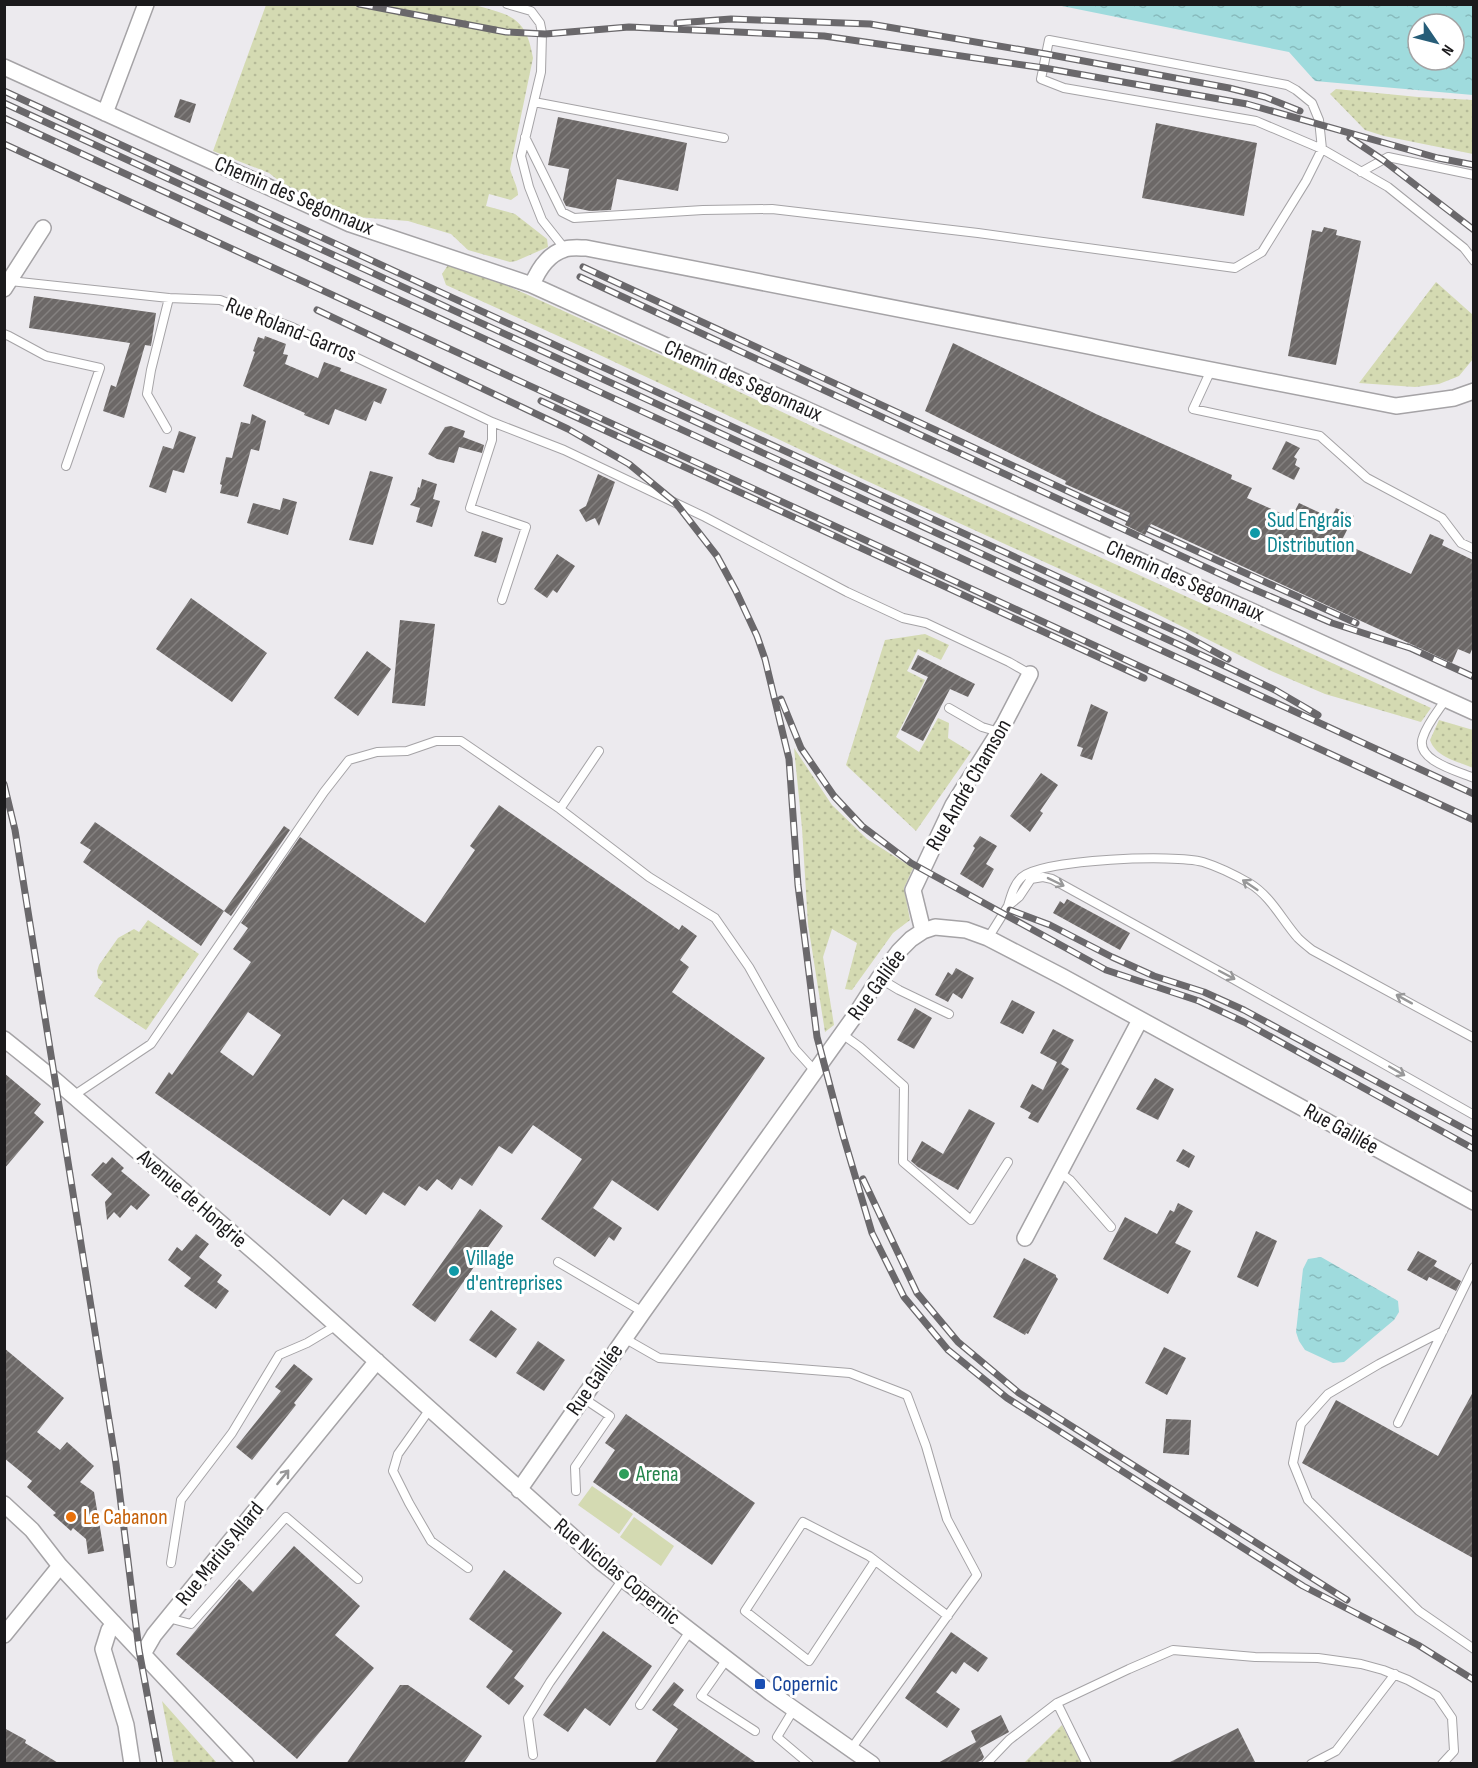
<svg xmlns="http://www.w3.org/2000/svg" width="1478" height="1768" viewBox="0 0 1478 1768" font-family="'Sofia Sans Condensed',sans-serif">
	<defs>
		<pattern id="green-dots" width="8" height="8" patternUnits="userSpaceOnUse" patternTransform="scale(1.5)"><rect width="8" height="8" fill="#d4dab2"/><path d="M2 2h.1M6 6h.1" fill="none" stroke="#b5ba98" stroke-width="1.8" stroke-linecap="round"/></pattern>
		<pattern id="water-ripples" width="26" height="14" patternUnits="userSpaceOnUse" patternTransform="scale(1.5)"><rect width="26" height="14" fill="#9fdbdd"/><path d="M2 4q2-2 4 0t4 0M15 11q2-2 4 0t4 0" fill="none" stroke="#88bbbd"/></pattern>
		<pattern id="building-hatch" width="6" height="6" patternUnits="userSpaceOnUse" patternTransform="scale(1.5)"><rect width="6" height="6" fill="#6c6867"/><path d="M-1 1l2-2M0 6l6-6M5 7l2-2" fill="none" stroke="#848180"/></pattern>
	</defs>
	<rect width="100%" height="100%" fill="#eceaee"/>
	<path fill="url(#green-dots)" d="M471 4C508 15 526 14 533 58L510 169C512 177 518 187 518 195L511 200 489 194 486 206 515 214 547 239 548 247 516 261 510 262 468 250 451 234 408 221 344 216 291 190 269 173 213 151 266 5Z
		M1336 89 1418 97 1473 100V154L1384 136 1365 130 1330 94Z
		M448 265 494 280 526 294 663 356 816 428 1431 708 1421 722 1325 694 1269 670 1143 607 867 481 587 349 446 285 442 274Z
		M1436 282 1473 315V359L1459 376 1439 384 1415 387 1359 383Z
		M925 634 949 645 941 660 918 649 907 671 925 680 896 737 919 752 938 718 949 723 948 738 971 752 916 831 846 765 885 640Z
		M1439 720 1473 730V768C1458 761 1436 758 1430 740Z
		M794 748 832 805 867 839 913 868 904 888 910 920 893 933 852 990 845 989 857 943 832 929 823 957 834 1025 825 1032 808 924 802 828Z
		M148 920 199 954 146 1030 94 996 103 982 98 978 97 971 99 965 118 938 134 929 139 932Z
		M162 1701 217 1763H174Z
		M1062 1725 1082 1763H1024Z"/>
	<path fill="#d4dab2" d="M592 1486 633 1514 619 1534 578 1505Z
		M634 1517 674 1546 661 1566 620 1537Z"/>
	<path fill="url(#water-ripples)" fill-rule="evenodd" d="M1057 5H1473V95L1315 81 1289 52ZM1418 24H1454V60H1418Z
		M1321 1257 1398 1301 1399 1312 1394 1320 1344 1362 1333 1363 1305 1350 1299 1341 1296 1332 1303 1269 1308 1259Z"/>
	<path fill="url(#building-hatch)" fill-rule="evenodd" d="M180 99 196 104 190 123 174 117Z
		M558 117 687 143 678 191 617 179 611 210 590 211 566 206 563 200 569 169 548 165Z
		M1156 123 1257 143 1244 216 1142 198Z
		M1324 227 1337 230 1336 235 1361 241 1336 365 1288 356 1312 230 1322 232Z
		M34 296 156 313 151 346 145 345 124 418 103 411 111 385 116 387 130 343 29 328Z
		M265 336 286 344 283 354 288 355 285 364 318 378 324 362 341 368 340 371 387 389 381 404 374 401 366 421 335 409 329 425 304 415 305 413 243 386 255 352 253 351 258 337 264 339Z
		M953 343 1096 414 1232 475 1231 479 1252 488 1247 498 1291 518 1299 503 1331 518 1336 508 1354 516 1341 542 1411 574 1430 534 1444 540 1442 545 1473 560V647L1470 654 1458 649 1452 663 1151 524 1145 535 1125 525 1130 513 1065 484 1066 481 925 411Z
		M252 414 266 421 259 451 251 449 238 497 220 493 222 485 220 484 226 457 232 458 241 422 250 424Z
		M451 426 465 431 463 437 484 445 482 453 459 447 454 463 437 459 428 454 445 427Z
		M179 431 196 437 184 473 173 470 166 493 149 487 163 446 173 449Z
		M1286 441 1300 448 1294 457 1297 459 1295 465 1300 468 1294 480 1272 469Z
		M370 471 393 477 373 545 349 540Z
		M598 474 615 482 599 526 595 518 586 522 579 510 586 506Z
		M422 479 437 484 433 499 440 501 432 527 416 522 420 508 410 505 415 499 418 487 420 488Z
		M283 498 297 502 288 535 247 523 253 503 280 510Z
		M482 531 503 538 496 563 474 556Z
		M557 554 575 566 557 593 553 590 547 598 534 589Z
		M191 598 267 653 232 702 156 649Z
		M400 620 435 624 425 706 392 703Z
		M367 651 391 669 358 716 334 698Z
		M918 655 975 684 968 697 950 689 923 741 901 730 928 677 911 669Z
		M1091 704 1108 712 1092 760 1080 756 1083 748 1077 746Z
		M1041 773 1058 785 1040 811 1043 813 1030 832 1010 816Z
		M499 805 679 930 682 925 697 936 680 960 689 967 672 992 765 1058 658 1211 612 1180 593 1208 622 1228 614 1241 609 1237 595 1257 541 1219 582 1159 533 1125 512 1154 499 1146 472 1186 460 1178 452 1190 437 1179 427 1191 419 1186 405 1206 383 1192 366 1215 343 1199 330 1216 155 1093 169 1072 172 1075 251 962 233 949 248 928 241 923 300 837 425 923 475 850 470 846ZM248 1012 281 1035 253 1076 220 1052Z
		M95 822 224 911 201 946 83 862 91 850 80 843Z
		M284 826 290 830 231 916 224 911Z
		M980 836 997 846 986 864 994 869 983 888 960 874 975 848 973 846Z
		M1067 899 1130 933 1120 950 1053 913 1060 901 1064 904Z
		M956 968 974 978 962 999 953 993 948 1002 935 995 948 972 952 975Z
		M1012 1000 1035 1012 1023 1034 1000 1023Z
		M915 1008 932 1018 914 1049 897 1040Z
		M1053 1029 1074 1040 1061 1064 1069 1069 1038 1123 1028 1118 1031 1113 1020 1107 1032 1084 1043 1090 1057 1062 1040 1053Z
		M4 1073 41 1104 34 1113 44 1122 4 1169Z
		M1155 1078 1174 1089 1158 1120 1136 1109Z
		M969 1109 995 1123 958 1190 918 1167 911 1161 922 1141 943 1154Z
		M1183 1149 1195 1156 1189 1168 1176 1161Z
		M112 1157 124 1168 121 1171 150 1195 137 1210 131 1205 120 1218 114 1212 107 1220 105 1202 112 1194 91 1175 103 1162 106 1164Z
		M1178 1203 1193 1211 1175 1243 1191 1251 1168 1294 1103 1259 1125 1217 1157 1234 1170 1210 1174 1212Z
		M480 1209 503 1226 435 1322 412 1305Z
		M1256 1231 1277 1241 1258 1287 1237 1277Z
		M196 1234 209 1244 199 1257 222 1275 217 1282 229 1291 216 1309 184 1286 191 1278 168 1260 177 1247 182 1251Z
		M1418 1251 1437 1261 1434 1266 1461 1281 1456 1291 1429 1277 1427 1281 1407 1270Z
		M1024 1258 1056 1275V1277L1058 1279 1028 1334 1026 1333 1025 1335 993 1317Z
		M491 1310 517 1329 496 1358 469 1340Z
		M538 1341 565 1360 544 1391 516 1373Z
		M1164 1347 1186 1358 1167 1395 1145 1383Z
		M4 1348 64 1398 37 1432 60 1450 67 1442 94 1466 80 1482 94 1492 104 1551 88 1554 86 1539 73 1528 71 1531 53 1515 56 1513 27 1487 32 1481 4 1458Z
		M294 1364 313 1379 294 1403 296 1405 252 1460 236 1447 281 1391 275 1387Z
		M1473 1392V1558L1302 1463 1336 1400 1438 1456Z
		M626 1414 755 1503 712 1565 593 1482 615 1450 605 1443Z
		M1166 1419 1191 1420 1189 1455 1163 1453Z
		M294 1546 360 1606 335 1635 374 1668 297 1759 176 1654 239 1579 253 1592Z
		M504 1570 562 1613 514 1678 524 1686 509 1705 486 1687 513 1651 469 1619Z
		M603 1631 652 1666 610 1726 585 1708 568 1732 543 1715Z
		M951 1632 988 1658 978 1672 964 1662 956 1674 952 1671 936 1692 960 1709 947 1728 905 1698Z
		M674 1682 684 1690 673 1705 758 1764H654L678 1729 652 1710Z
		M400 1685H408L482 1736 463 1764H346Z
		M1001 1715 1009 1732 980 1748 979 1746 984 1757 982 1760 974 1764H936L976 1742 971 1731Z
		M4 1728 26 1740 25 1743 60 1764H4Z
		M1238 1728 1256 1764H1166Z"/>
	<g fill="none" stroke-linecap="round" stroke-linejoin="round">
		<defs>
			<path id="service" d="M507 4 531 11 540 23 542 33 541 72 521 156 529 187 542 220 565 249
				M534 102 724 138
				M525 137 562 212 574 218 703 210 772 209 978 233 1235 268 1262 252 1306 181 1322 149 1319 120 1312 103 1296 90 1287 85 1049 40 1041 79 1064 88 1256 121 1322 149 1388 187 1464 248 1474 261
				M1361 172 1388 157 1474 175
				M10 281 169 298 220 300 292 327 492 422
				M4 334 9 336 46 356 100 368 66 466
				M1211 370 1193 409 1320 436 1367 478 1442 518 1461 543 1474 549
				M167 429 147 394 151 370 169 298
				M502 600 526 527 470 508 492 440V422L564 450 705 517 847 592 903 618 926 623 1009 662 1030 674
				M1446 699C1438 711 1427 724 1423 737 1414 760 1457 771 1474 778
				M949 708 982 727 999 732
				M599 751 560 809 649 877 715 918 749 967 795 1049 815 1071
				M1008 906C1011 896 1014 884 1022 877 1044 859 1175 854 1203 862 1219 867 1235 875 1249 883 1271 896 1282 920 1298 938 1302 942 1307 946 1312 950L1474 1038
				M988 938 1008 906 1019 897 1031 879 1043 877 1052 879 1235 980 1474 1115
				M879 978 899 990 949 1014
				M842 1034 860 1047 904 1086 903 1162 971 1220 1008 1162
				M73 1096 151 1044 324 792 349 760 377 752 407 751 436 741H461L560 809
				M1059 1172 1070 1180 1111 1227
				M558 1262 643 1312
				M1443 1331 1379 1364 1328 1394 1301 1424 1293 1463 1308 1500 1419 1611 1474 1649
				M624 1338 659 1358 850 1373 907 1395 926 1446 947 1519 977 1575 851 1749
				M430 1409 398 1454 393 1471 409 1503 431 1541 468 1568
				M1398 1423 1474 1267
				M576 1491 575 1467 610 1416 583 1398
				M875 1561 809 1661 745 1611 803 1522 869 1556 948 1616
				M171 1563 181 1500 232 1433 279 1355 307 1343 337 1325
				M168 1618 191 1624 286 1517 358 1579
				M727 1659 701 1696 755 1731
				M1057 1703 1129 1669 1173 1650 1255 1657 1318 1658 1361 1664 1383 1670 1408 1680 1437 1696 1452 1718 1454 1751 1442 1764
				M640 1705 690 1631
				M794 1709 777 1737 809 1764
				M533 1755 528 1718 550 1682 623 1579
				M986 1764 1009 1740 1057 1703 1087 1764
				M1311 1764 1336 1751 1395 1674"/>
			<path id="minor" d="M4 67 350 224 532 285 1474 712
				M105 113 146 4
				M532 285C538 270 548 254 565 249 571 247 580 248 586 248L1396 406 1454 398 1474 391
				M4 289 43 228
				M923 931 913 890 953 805 1004 724 1030 674
				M4 1039 55 1080 268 1264 601 1562 771 1693 872 1764
				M1025 1238 1140 1020
				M519 1490 643 1312 854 1017 879 978 899 951 911 939 923 931 935 927 966 930 988 938 1063 977 1474 1202
				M4 1504 32 1530 60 1566 246 1764
				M114 1623 109 1630 103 1649 126 1725 132 1764
				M4 1635 60 1566
				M143 1654 154 1635 377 1361"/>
		</defs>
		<use href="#service" stroke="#a5a3a6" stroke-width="10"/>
		<use href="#minor" stroke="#a5a3a6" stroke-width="18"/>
		<use href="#service" stroke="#fff" stroke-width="8"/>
		<use href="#minor" stroke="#fff" stroke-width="15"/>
		<defs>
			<path id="rail" d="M359 4 506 32 545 34 629 27 824 36 1044 68 1247 104 1438 158 1474 165
				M677 23 731 19 870 24 1046 54 1229 88 1265 97 1300 111
				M4 91 1184 635 1228 659
				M4 103 1225 666 1275 690 1318 715
				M4 118 1474 794
				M1350 138 1383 160 1474 230
				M4 144 1474 820
				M583 267 1128 519
				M580 277 1246 586 1332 623 1416 650
				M317 310 568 429 629 464 675 502 717 556 736 591 757 636 765 659 789 759 798 885 817 1037 843 1135 872 1233 904 1297 948 1350 1007 1398 1303 1586 1418 1645 1474 1680
				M541 401 1144 678
				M1148 529 1356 623
				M1408 647 1474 677
				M781 699 801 748 834 796 862 826 911 863 1106 970 1199 1001 1244 1022 1474 1149
				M4 784 15 830 55 1080 116 1464 139 1650 160 1764
				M1010 910 1050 925 1112 957 1154 976 1204 992 1244 1010 1474 1134
				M863 1179 917 1293 958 1342 1019 1393 1347 1600"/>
		</defs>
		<use href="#rail" stroke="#6a686b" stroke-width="7"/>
		<use href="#rail" stroke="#fff" stroke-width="4.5" stroke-dasharray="14" stroke-linecap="butt"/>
	</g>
	<defs><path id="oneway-shaft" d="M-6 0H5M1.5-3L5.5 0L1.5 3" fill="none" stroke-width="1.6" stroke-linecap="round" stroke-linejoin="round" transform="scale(1.5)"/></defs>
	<g stroke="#989899">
		<use href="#oneway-shaft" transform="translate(1056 882) rotate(26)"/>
		<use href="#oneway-shaft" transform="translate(1250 885) rotate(-146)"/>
		<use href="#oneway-shaft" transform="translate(1227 975) rotate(28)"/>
		<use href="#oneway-shaft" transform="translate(1404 999) rotate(-151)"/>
		<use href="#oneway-shaft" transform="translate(1397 1071) rotate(30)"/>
		<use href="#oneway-shaft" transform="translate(283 1477) rotate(-51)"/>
	</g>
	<g fill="#0f9aa8" stroke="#fff" stroke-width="2">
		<circle cx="1255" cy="533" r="6"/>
		<circle cx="454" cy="1271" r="6"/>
	</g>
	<circle fill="#2e9e5b" stroke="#fff" stroke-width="2" cx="624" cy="1474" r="6"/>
	<circle fill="#e8710a" stroke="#fff" stroke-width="2" cx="71" cy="1517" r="6"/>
	<rect fill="#1a4fb4" stroke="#fff" stroke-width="2" x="754" y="1678" width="12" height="12" rx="3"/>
	<g text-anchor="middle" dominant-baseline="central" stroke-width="6" stroke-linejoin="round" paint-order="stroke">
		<g font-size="22" fill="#1b1a1c" stroke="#fff">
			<text transform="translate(294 196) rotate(23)">Chemin des Segonnaux</text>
			<text transform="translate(291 330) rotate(22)">Rue Roland-Garros</text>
			<text transform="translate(743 381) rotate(24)">Chemin des Segonnaux</text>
			<text transform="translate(1185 581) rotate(24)">Chemin des Segonnaux</text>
			<text transform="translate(969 785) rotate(-60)">Rue André Chamson</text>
			<text transform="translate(877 985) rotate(-54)">Rue Galilée</text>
			<text transform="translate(1341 1129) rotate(29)">Rue Galilée</text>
			<text transform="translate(192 1199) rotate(41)">Avenue de Hongrie</text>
			<text transform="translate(595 1380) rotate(-55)">Rue Galilée</text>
			<text transform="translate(220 1554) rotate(-51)">Rue Marius Allard</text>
			<text transform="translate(617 1572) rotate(39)">Rue Nicolas Copernic</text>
		</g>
		<g font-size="22" fill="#0d838f" stroke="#fff" text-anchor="start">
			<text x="1267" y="520">Sud Engrais<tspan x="1267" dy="25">Distribution</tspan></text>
			<text x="466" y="1258">Village<tspan x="466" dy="25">d'entreprises</tspan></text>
		</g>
		<g font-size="22" fill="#27864d" stroke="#fff" text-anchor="start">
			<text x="636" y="1474">Arena</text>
		</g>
		<g font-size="22" fill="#c56008" stroke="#fff" text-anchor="start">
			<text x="83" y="1517">Le Cabanon</text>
		</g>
		<g font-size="22" fill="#164399" stroke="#fff" text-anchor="start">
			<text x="772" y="1684">Copernic</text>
		</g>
	</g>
	<rect width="1478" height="1768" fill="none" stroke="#1b1a1c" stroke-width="12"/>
	<g transform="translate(1436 42) rotate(125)"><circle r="28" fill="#ffffff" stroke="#a4a3a4" stroke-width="1.5"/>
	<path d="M0-4.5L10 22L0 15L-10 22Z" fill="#275d78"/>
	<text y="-9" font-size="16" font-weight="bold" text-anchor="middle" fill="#1b1a1c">N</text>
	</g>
</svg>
